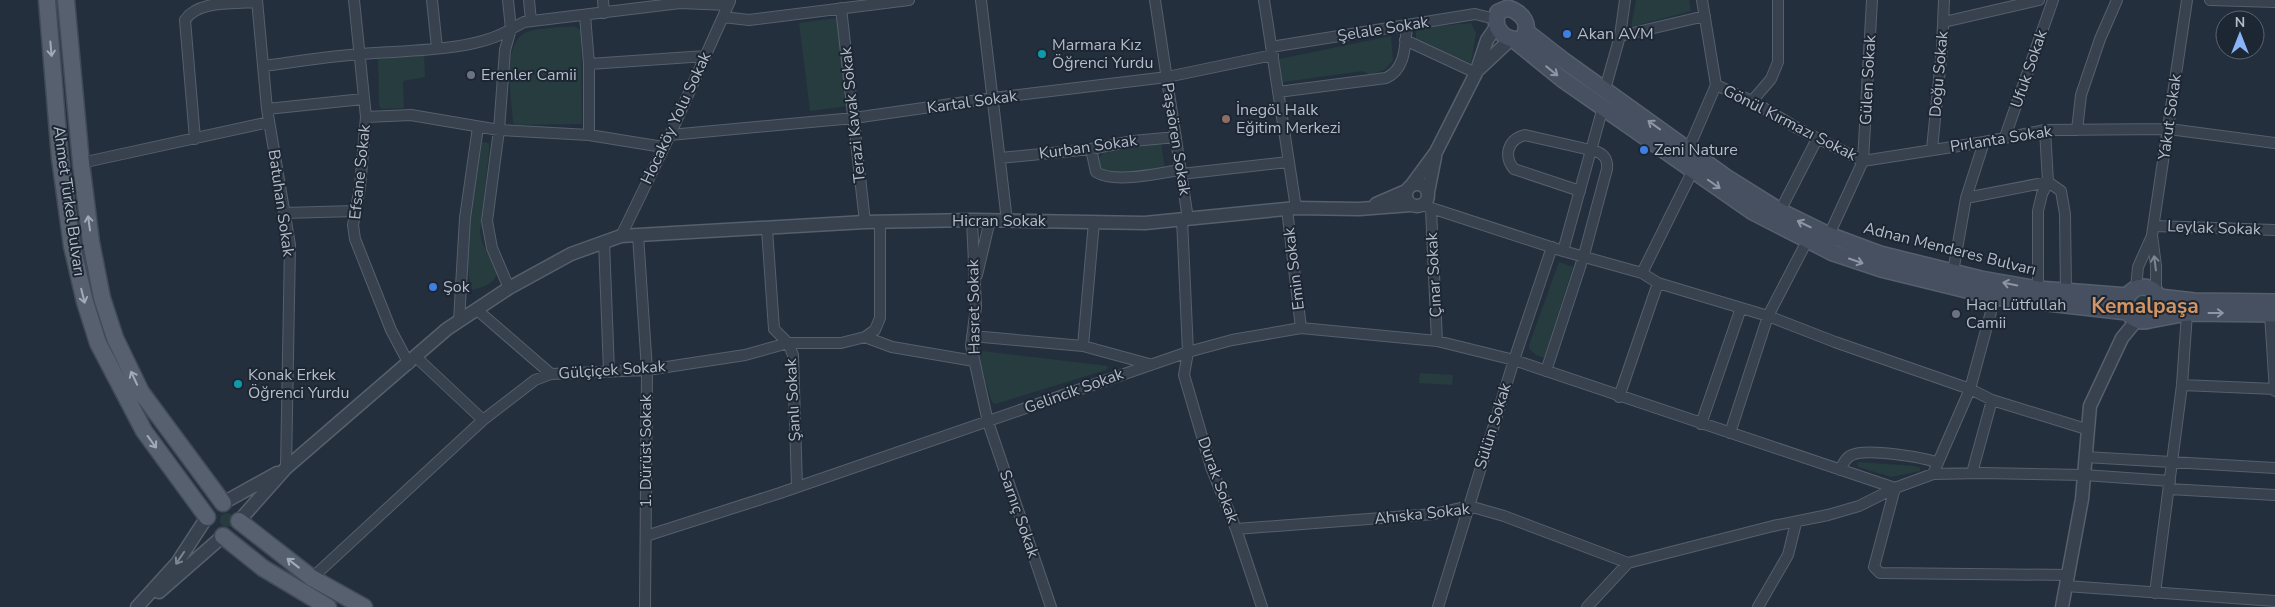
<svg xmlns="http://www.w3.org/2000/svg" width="2275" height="607" viewBox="0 0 2275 607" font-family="'Nunito Sans',sans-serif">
	<rect width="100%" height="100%" fill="#242f3e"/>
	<path fill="#263c3f" d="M1636 0H1689L1691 11 1631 27Z
		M837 18 848 106 810 111 799 23Z
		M1471 23 1476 33 1471 63 1416 40V28Z
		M573 26 581 30 582 124 517 125 513 123C512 99 500 43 527 32 541 27 559 28 573 26Z
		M1391 36 1393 61 1384 70 1370 75 1363 71 1283 82 1279 59Z
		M424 55 425 77 403 81 404 108 382 109 379 106 378 59Z
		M482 142 489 143V152L480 232 482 242 497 273C495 284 482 287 473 290 459 265 478 174 482 142Z
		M1161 143 1165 169 1107 174C1100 170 1099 165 1099 158L1104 153Z
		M1559 262 1573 267 1544 358 1536 355 1529 349V345Z
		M2132 305a11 11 0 1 1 22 0a11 11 0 1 1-22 0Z
		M982 351 1108 366 1106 370 995 404 992 402 978 357Z
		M1420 373 1453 375 1452 385 1419 383Z
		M1857 462 1914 466 1920 468V471L1891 477 1858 467Z
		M220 520a7 7 0 1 1 14 0a7 7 0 1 1-14 0Z"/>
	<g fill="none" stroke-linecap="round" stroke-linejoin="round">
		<defs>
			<path id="minor" d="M257 0 267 109 290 245 286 468
				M354 0 366 117 360 187 353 225 355 239 391 330 409 364
				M432 0 437 48
				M529 0 531 21
				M603 0 604 13
				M981 0 1007 221
				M1155 0 1188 219
				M1264 0 1296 208
				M2210 0 2275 2
				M841 8 865 222
				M585 15 589 64V135
				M723 17 749 20 909 0
				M1944 22 2039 0
				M1620 36 1705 16
				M1405 40 1476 73
				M1271 47 1475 14 1495 19
				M589 64 706 56
				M263 66C296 62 329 56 362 54 406 50 474 52 511 29L508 0
				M1716 85 1752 101 1797 128 1863 161
				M1605 89 1620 36 1625 0
				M1278 92 1386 78C1406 69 1405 45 1407 25
				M1752 101 1771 79 1778 62V0
				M267 109 363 99
				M366 117 411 115 499 130 589 135 663 147
				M2077 130 2081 95 2100 39 2117 0
				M670 135 854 118 993 98 1167 77 1273 55
				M2005 137 2053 0
				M195 139 185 20C198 0 234 4 257 2
				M1091 149 1096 172C1115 184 1158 173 1180 170
				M1932 149 1942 49 1944 0
				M1688 150 1716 85 1702 0
				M1000 158 1091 149 1133 141 1176 137
				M1863 161 1984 142 2045 130 2169 129 2275 143
				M81 163 269 122
				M1181 174 1288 162
				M1966 198 2048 182 2061 191 2065 214 2066 292
				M1422 205 1563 251 1642 273 1658 283 1768 316 1835 342 1970 389 1992 400 2086 429
				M1287 209 1301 328
				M1431 209 1437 341
				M1780 211 1817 139
				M284 213 355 211
				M1182 219 1188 352 1184 375 1211 467 1236 529 1262 607
				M972 220 976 307 971 346 988 422 1051 607
				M2154 226 2275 230
				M767 229 774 329 788 343 793 355 797 487
				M638 235 647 370 645 607
				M1829 235 1863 161 1872 0
				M621 236 670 135 730 1
				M604 241 609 371
				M1563 251 1603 107
				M1953 272 1966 198 1984 142
				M1642 273 1693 170
				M977 275 990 220
				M509 288 492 248 487 221 499 130 505 50 511 29 524 22 680 3 728 5
				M2136 288 2138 267 2151 238
				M2038 289V211L2042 194 2048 182 2045 130
				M2156 292V266L2152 235 2187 0
				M476 309 551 374
				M2270 314 2275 391
				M459 321 465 218 478 127
				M972 336 1083 346 1149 364
				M865 337 892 347 974 361
				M1083 346 1094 222
				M416 357 483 420
				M1546 371 1584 255 1607 169C1608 159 1604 154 1595 151L1525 135C1508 139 1503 156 1514 169L1580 191
				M2182 385 2275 389
				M1619 397 1658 283
				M1701 424 1741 308
				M1730 433 1768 316 1807 241
				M2085 457 2275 468
				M1840 470C1843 464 1846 457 1852 455 1866 448 1923 457 1938 463
				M1972 473 1992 400
				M1933 474 1970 389 1995 297
				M2169 489 2275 495
				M1236 529 1434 514 1469 506 1504 516 1628 563
				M646 536 780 493 1188 352 1232 340 1301 328 1437 341 1514 360 1895 488 1874 567 1880 573 2069 575
				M312 578 483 420 535 380 551 374 647 370 745 355 788 343H841L865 337 875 330 880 318V224
				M2066 586 2275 601
				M2155 593 2182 385 2187 313
				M1438 607 1514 360 1552 247
				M1587 607 1628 563 1773 526 1828 515 1859 506 1895 488 1933 474 1981 473 2084 475 2170 481
				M1758 607 1788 555 1796 523"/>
			<path id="tertiary" d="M1479 69 1511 39
				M1406 195a11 11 0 1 1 22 0a11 11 0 1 1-22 0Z
				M1411 186 1436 152 1476 73 1487 40 1496 27
				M1428 192 1435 157
				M1376 204 1406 191
				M223 503 277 473
				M239 521 286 468 447 329 509 288 571 254 621 236 865 222 972 220 1145 223 1296 208 1359 209 1411 205
				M159 592 223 536
				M137 607 177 563 207 517
				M2062 607 2082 499 2090 406 2122 338 2136 321"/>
			<path id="secondary" d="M1508 8C1523 13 1532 25 1522 39 1506 42 1491 29 1498 12Z
				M1527 32 1563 60 1726 177 1780 211 1829 235 1880 254 1981 279 2038 289 2128 296
				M1514 40 1562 79 1753 212 1833 253 1881 269 1995 297 2127 312
				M2126 304a17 17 0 1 1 34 0a17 17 0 1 1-34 0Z
				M2159 297 2194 301 2275 302
				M2150 320 2187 313 2275 314"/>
			<path id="primary" d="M47 0 60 158 72 246 85 302 98 343 144 431 207 517
				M66 0 81 163 91 242 102 298 115 338 141 392 223 503
				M239 521 312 578 364 607
				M223 536 263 568 328 607"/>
		</defs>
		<use href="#minor" stroke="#565f6c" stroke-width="12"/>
		<use href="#tertiary" stroke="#565f6c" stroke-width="15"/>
		<use href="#secondary" stroke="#565f6c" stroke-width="18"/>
		<use href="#primary" stroke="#414a57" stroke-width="19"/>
		<use href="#minor" stroke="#38414e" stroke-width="10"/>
		<use href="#tertiary" stroke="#38414e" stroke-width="12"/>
		<use href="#secondary" stroke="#465061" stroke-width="15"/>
		<use href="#primary" stroke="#56606e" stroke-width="16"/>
	</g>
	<defs><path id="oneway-shaft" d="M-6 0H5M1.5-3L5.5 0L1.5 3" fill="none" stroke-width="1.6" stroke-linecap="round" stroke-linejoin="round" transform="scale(1.25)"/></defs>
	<g stroke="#a1aab7">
		<use href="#oneway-shaft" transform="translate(51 49) rotate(85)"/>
		<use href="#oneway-shaft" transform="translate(89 223) rotate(-98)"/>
		<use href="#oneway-shaft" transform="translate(83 296) rotate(76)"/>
		<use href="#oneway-shaft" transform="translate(134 378) rotate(-115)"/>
		<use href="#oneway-shaft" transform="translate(152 442) rotate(54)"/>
		<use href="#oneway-shaft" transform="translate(293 563) rotate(-142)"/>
	</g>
	<g stroke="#8e96a5">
		<use href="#oneway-shaft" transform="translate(1552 71) rotate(39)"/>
		<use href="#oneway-shaft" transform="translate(1654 125) rotate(-144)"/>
		<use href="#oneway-shaft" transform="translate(1714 184) rotate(35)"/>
		<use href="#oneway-shaft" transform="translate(1804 224) rotate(-154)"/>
		<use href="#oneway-shaft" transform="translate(1856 261) rotate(19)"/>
		<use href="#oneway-shaft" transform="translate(2010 284) rotate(-169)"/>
		<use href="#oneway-shaft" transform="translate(2216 313)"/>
	</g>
	<g stroke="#7c8592">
		<use href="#oneway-shaft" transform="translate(2155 263) rotate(-97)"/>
		<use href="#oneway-shaft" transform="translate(180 558) rotate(124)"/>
	</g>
	<g fill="#3f7fe0" stroke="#1d2633" stroke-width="2">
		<circle cx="1567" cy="34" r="5"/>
		<circle cx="1644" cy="150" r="5"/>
		<circle cx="433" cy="287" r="5"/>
	</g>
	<g fill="#0f9aa8" stroke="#1d2633" stroke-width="2">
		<circle cx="1042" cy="54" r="5"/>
		<circle cx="238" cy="384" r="5"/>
	</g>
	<g fill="#6b7280" stroke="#1d2633" stroke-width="2">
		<circle cx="471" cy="75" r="5"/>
		<circle cx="1956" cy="314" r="5"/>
	</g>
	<circle fill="#8d6e63" stroke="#1d2633" stroke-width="2" cx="1226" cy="119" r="5"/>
	<g text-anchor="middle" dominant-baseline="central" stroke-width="4" stroke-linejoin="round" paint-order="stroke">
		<g font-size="16" fill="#b4bcc9" stroke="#1d2633">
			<text transform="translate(1383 29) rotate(-9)">Şelale Sokak</text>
			<text transform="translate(2029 69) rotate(-71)">Ufuk Sokak</text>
			<text transform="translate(1939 74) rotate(-85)">Doğu Sokak</text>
			<text transform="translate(1868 80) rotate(-87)">Gülen Sokak</text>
			<text transform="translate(972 102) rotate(-8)">Kartal Sokak</text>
			<text transform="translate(853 115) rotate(-96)">Terazi Kavak Sokak</text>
			<text transform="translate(2170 117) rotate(-82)">Yakut Sokak</text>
			<text transform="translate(676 118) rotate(-65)">Hocaköy Yolu Sokak</text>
			<text transform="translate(1790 123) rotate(27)">Gönül Kırmazı Sokak</text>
			<text transform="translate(1176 139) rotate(81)">Paşaören Sokak</text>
			<text transform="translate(2001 139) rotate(-9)">Pırlanta Sokak</text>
			<text transform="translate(1088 147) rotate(-8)">Kurban Sokak</text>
			<text transform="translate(360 172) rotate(-84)">Efsane Sokak</text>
			<text transform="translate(69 201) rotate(82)">Ahmet Türkel Bulvarı</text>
			<text transform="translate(281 203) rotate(82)">Batuhan Sokak</text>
			<text x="999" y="221">Hicran Sokak</text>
			<text transform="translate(2214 228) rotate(2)">Leylak Sokak</text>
			<text transform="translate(1950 249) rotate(14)">Adnan Menderes Bulvarı</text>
			<text transform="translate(1294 269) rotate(-97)">Emin Sokak</text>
			<text transform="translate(1434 275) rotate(-93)">Çınar Sokak</text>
			<text transform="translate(974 307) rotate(-91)">Hasret Sokak</text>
			<text transform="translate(612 370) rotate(-4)">Gülçiçek Sokak</text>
			<text transform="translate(1074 391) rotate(-20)">Gelincik Sokak</text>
			<text transform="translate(793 400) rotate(-93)">Şanlı Sokak</text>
			<text transform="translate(1493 426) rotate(-73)">Sülün Sokak</text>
			<text transform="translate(646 451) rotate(-90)">1. Dürüst Sokak</text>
			<text transform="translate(1218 480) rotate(70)">Durak Sokak</text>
			<text transform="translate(1019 514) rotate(71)">Sarnıç Sokak</text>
			<text transform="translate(1422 514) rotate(-6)">Ahıska Sokak</text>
		</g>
		<g font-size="16" fill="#b4bcc9" stroke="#1d2633" text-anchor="start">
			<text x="1577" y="34">Akan AVM</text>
			<text x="1052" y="45">Marmara Kız<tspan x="1052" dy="18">Öğrenci Yurdu</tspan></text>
			<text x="481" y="75">Erenler Camii</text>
			<text x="1236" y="110">İnegöl Halk<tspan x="1236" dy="18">Eğitim Merkezi</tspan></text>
			<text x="1654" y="150">Zeni Nature</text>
			<text x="443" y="287">Şok</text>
			<text x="1966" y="305">Hacı Lütfullah<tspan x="1966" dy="18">Camii</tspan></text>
			<text x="248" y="375">Konak Erkek<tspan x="248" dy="18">Öğrenci Yurdu</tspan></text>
		</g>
		<g font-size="21" font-weight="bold" fill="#d59563" stroke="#1d2633">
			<text x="2145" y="306">Kemalpaşa</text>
		</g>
	</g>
	<g transform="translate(2240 35)"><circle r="24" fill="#1d2633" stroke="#59626f"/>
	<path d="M0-4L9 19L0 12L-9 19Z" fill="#8ab4f8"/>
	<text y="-8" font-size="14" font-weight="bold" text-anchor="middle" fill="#b4bcc9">N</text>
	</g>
</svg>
